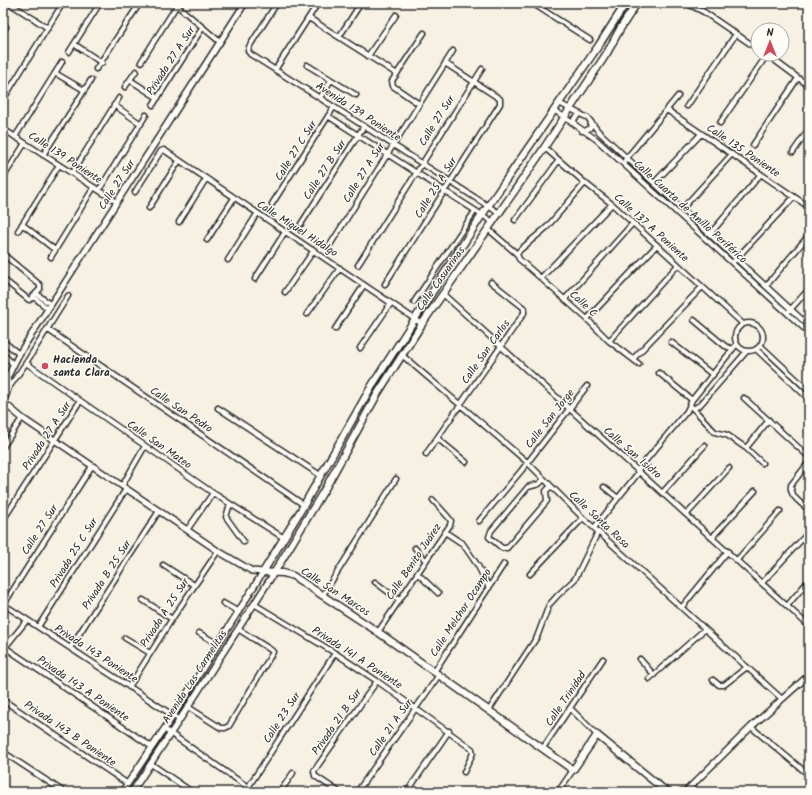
<svg xmlns="http://www.w3.org/2000/svg" width="812" height="795" viewBox="0 0 812 795" font-family="Kalam,sans-serif">
	<rect width="100%" height="100%" fill="#f7f1e4"/>
	<filter id="ink" filterUnits="userSpaceOnUse"><feTurbulence type="fractalNoise" baseFrequency=".025" numOctaves="2"/><feDisplacementMap in="SourceGraphic" scale="8" xChannelSelector="R" yChannelSelector="G"/><feConvolveMatrix kernelMatrix="1 2 1 2 8 2 1 2 1" color-interpolation-filters="sRGB"/></filter>
	<g filter="url(#ink)">
		<g fill="none" stroke-linecap="round" stroke-linejoin="round">
			<defs>
				<path id="minor" d="M9 3 48 28
					M174 3 220 42
					M277 3 249 47 248 51 250 54 334 107 499 213
					M532 3 590 40
					M686 3 704 12 758 49
					M309 18 397 74
					M3 32 6 27
					M339 37 361 3
					M74 44 102 63
					M69 52 100 3
					M766 54 809 86
					M368 56 396 15
					M141 62 177 5
					M307 65 356 95
					M96 69 140 3
					M275 70 318 3
					M55 73 84 90
					M130 80 158 98
					M125 87 136 71
					M320 98 331 80
					M3 100 63 3
					M559 103 588 118 598 131 627 158 809 326
					M419 104 393 86 392 81 424 33
					M114 105 141 124
					M153 105 203 27
					M687 106 736 34
					M554 110 597 140 809 333
					M667 110 809 207
					M328 116 493 222
					M720 123 767 55
					M575 125 574 119 580 114
					M3 129 117 202
					M582 131H585L590 128 591 122
					M15 137 62 62
					M753 145 798 78
					M544 147 585 183 612 204 743 324
					M793 152 809 129
					M43 155 91 80
					M625 160 678 96
					M72 173 119 98
					M3 178 25 143
					M654 183 701 134
					M99 190 146 115
					M135 192 161 151 164 150 422 324
					M272 204 334 107
					M149 208 179 161
					M681 210 732 154
					M515 220 559 160
					M179 222 206 179
					M22 224 55 250
					M301 224 364 126
					M488 229 517 254 519 259 587 319 609 341 639 364
					M18 231 59 165
					M710 234 761 174
					M207 240 234 198
					M330 245 453 51
					M3 254 40 285V289L31 299 29 300 3 279
					M517 254 520 250 547 227 585 183
					M51 257 94 187
					M228 260 257 214
					M734 261 794 197
					M358 265 482 69
					M541 278 612 204
					M255 279 285 232
					M385 284 500 104V99L445 63
					M766 286 809 235
					M285 292 314 250
					M36 293 51 305
					M443 294 809 626
					M33 296 48 309
					M565 299 633 223
					M414 302 475 211
					M789 311 809 289
					M307 314 340 268
					M587 319 657 245
					M694 320 725 346 733 349
					M735 337a14 14 0 1 1 28 0a14 14 0 1 1-28 0Z
					M47 329 304 505
					M335 329 364 285
					M3 341 19 354
					M609 341 678 265
					M671 342 713 375
					M761 346 809 391
					M360 348 391 303
					M757 350 809 399
					M3 354 13 364
					M403 356 527 462 583 518 782 699
					M633 359 702 287
					M26 363 213 493 284 538
					M659 373 692 400
					M8 389 26 363 68 296
					M744 398 809 457
					M690 405 715 432 727 435 746 448 762 463
					M218 408 320 475
					M693 409 700 405 746 352
					M437 438 466 462
					M3 447 22 418
					M746 448 769 420
					M426 454 524 313V308L491 282
					M809 462 791 485C789 496 801 503 809 510
					M637 471 687 411 692 400 736 345
					M544 479 539 484 528 487 491 531 489 537 502 548H507L547 501 546 491 551 486
					M122 486 145 446
					M604 487 618 498
					M663 492 705 445
					M230 504 226 517 244 542
					M687 514 729 468
					M3 520 80 401
					M479 521 521 471 587 386
					M594 528 639 472
					M187 530 213 493
					M445 532 463 544 478 566 489 588
					M713 538 715 534 755 491
					M415 548 426 561
					M737 560 780 511
					M163 565 194 585
					M417 573 438 593
					M530 574 583 518
					M375 582 399 600
					M762 583 806 535
					M323 595 396 479
					M143 600 172 619
					M223 603 239 612
					M3 604 180 720
					M4 604 92 466
					M254 604 335 653 377 681 472 749 473 753 464 772
					M787 606 809 580
					M682 607 728 551
					M38 627 126 489
					M378 632 450 525 451 521 449 518 433 500
					M199 633 218 644
					M125 638 150 653
					M3 646 152 747
					M70 648 159 511
					M3 650 27 620
					M640 659 654 675
					M434 672 504 564
					M649 679 705 629
					M713 680 719 685H724L747 667
					M129 687 172 619 218 551
					M3 700 128 784
					M188 707 221 728H225L229 726 273 652 271 650 238 629
					M570 708 597 735
					M489 710 537 637 549 605 558 595 575 579 598 532
					M751 727 809 775
					M164 729 255 792
					M543 748 603 659
					M3 752 64 792
					M151 764 192 792
					M245 792 335 653
					M280 792 293 773
					M339 792 315 776 314 771 377 681
					M357 792 439 675
					M407 792 449 731
					M558 792 573 770"/>
				<path id="tertiary" d="M3 381 7 378 19 354 245 3
					M3 401C7 394 10 387 7 378
					M3 402 22 418 218 551 252 571 263 572
					M122 792 173 716 263 572
					M132 792 188 707 274 573
					M685 792 751 727 809 675"/>
				<path id="secondary" d="M626 3 599 45 482 215 371 387 304 505 263 572 283 573 293 576 378 632 573 770 597 735 667 792
					M274 573 326 487 378 393 422 324 538 157 607 53 620 29 637 3"/>
			</defs>
			<use href="#minor" stroke="#2b2b2b" stroke-width="7"/>
			<use href="#tertiary" stroke="#2b2b2b" stroke-width="8"/>
			<use href="#secondary" stroke="#2b2b2b" stroke-width="9"/>
			<use href="#minor" stroke="#fdfcf7" stroke-width="4"/>
			<use href="#tertiary" stroke="#fdfcf7" stroke-width="5"/>
			<use href="#secondary" stroke="#fdfcf7" stroke-width="6"/>
		</g>
	</g>
	<circle fill="#d1495b" stroke="#fdfcf7" stroke-width="1.5" cx="45" cy="366" r="4"/>
	<g text-anchor="middle" dominant-baseline="central" stroke-width="3" stroke-linejoin="round" paint-order="stroke">
		<g font-size="11" fill="#2b2b2b" stroke="#fdfcf7">
			<text transform="translate(171 61) rotate(-57)">Privada 27 A Sur</text>
			<text transform="translate(358 112) rotate(33)">Avenida 139 Poniente</text>
			<text transform="translate(437 121) rotate(-58)">Calle 27 Sur</text>
			<text transform="translate(296 151) rotate(-58)">Calle 27 C Sur</text>
			<text transform="translate(743 151) rotate(34)">Calle 135 Poniente</text>
			<text transform="translate(65 158) rotate(33)">Calle 139 Poniente</text>
			<text transform="translate(325 170) rotate(-57)">Calle 27 B Sur</text>
			<text transform="translate(364 173) rotate(-58)">Calle 27 A Sur</text>
			<text transform="translate(117 185) rotate(-57)">Calle 27 Sur</text>
			<text transform="translate(436 188) rotate(-58)">Calle 25 A Sur</text>
			<text transform="translate(690 212) rotate(42)">Calle Cuarta de Anillo Periférico</text>
			<text transform="translate(651 228) rotate(42)">Calle 137 A Poniente</text>
			<text transform="translate(297 229) rotate(33)">Calle Miguel Hidalgo</text>
			<text transform="translate(441 279) rotate(-55)">Calle Casuarinas</text>
			<text transform="translate(583 304) rotate(43)">Calle C</text>
			<text transform="translate(486 352) rotate(-55)">Calle San Carlos</text>
			<text transform="translate(181 410) rotate(34)">Calle San Pedro</text>
			<text transform="translate(550 419) rotate(-52)">Calle San Jorge</text>
			<text transform="translate(47 436) rotate(-57)">Privada 27 A Sur</text>
			<text transform="translate(159 445) rotate(35)">Calle San Mateo</text>
			<text transform="translate(632 453) rotate(41)">Calle San Isidro</text>
			<text transform="translate(599 520) rotate(43)">Calle Santa Rosa</text>
			<text transform="translate(40 530) rotate(-57)">Calle 27 Sur</text>
			<text transform="translate(74 553) rotate(-58)">Privada 25 C Sur</text>
			<text transform="translate(414 562) rotate(-56)">Calle Benito Juárez</text>
			<text transform="translate(107 575) rotate(-57)">Privada B 25 Sur</text>
			<text transform="translate(335 592) rotate(33)">Calle San Marcos</text>
			<text transform="translate(165 613) rotate(-57)">Privada A 25 Sur</text>
			<text transform="translate(461 613) rotate(-57)">Calle Melchor Ocampo</text>
			<text transform="translate(96 654) rotate(33)">Privada 143 Poniente</text>
			<text transform="translate(357 658) rotate(33)">Privada 141 A Poniente</text>
			<text transform="translate(195 677) rotate(-57)">Avenida Las Carmelitas</text>
			<text transform="translate(83 689) rotate(34)">Privada 143 A Poniente</text>
			<text transform="translate(566 699) rotate(-56)">Calle Trinidad</text>
			<text transform="translate(282 718) rotate(-57)">Calle 23 Sur</text>
			<text transform="translate(337 722) rotate(-55)">Privada 21 B Sur</text>
			<text transform="translate(391 728) rotate(-55)">Calle 21 A Sur</text>
			<text transform="translate(70 734) rotate(34)">Privada 143 B Poniente</text>
		</g>
		<g font-size="11" font-weight="bold" fill="#2b2b2b" stroke="#fdfcf7" text-anchor="start">
			<text x="53" y="360">Hacienda<tspan x="53" dy="13">santa Clara</tspan></text>
		</g>
	</g>
	<rect width="812" height="795" fill="none" stroke="#fdfcf7" stroke-width="16"/>
	<rect x="8" y="8" width="796" height="779" fill="none" stroke="#2b2b2b" stroke-width="1.5" filter="url(#ink)"/>
	<g transform="translate(770 42)"><circle r="19" fill="#fdfcf7" stroke="#a9a8a5"/>
	<path d="M0-3L7 15L0 10L-7 15Z" fill="#d1495b"/>
	<text y="-6" font-size="11" font-weight="bold" text-anchor="middle" fill="#2b2b2b">N</text>
	</g>
</svg>
